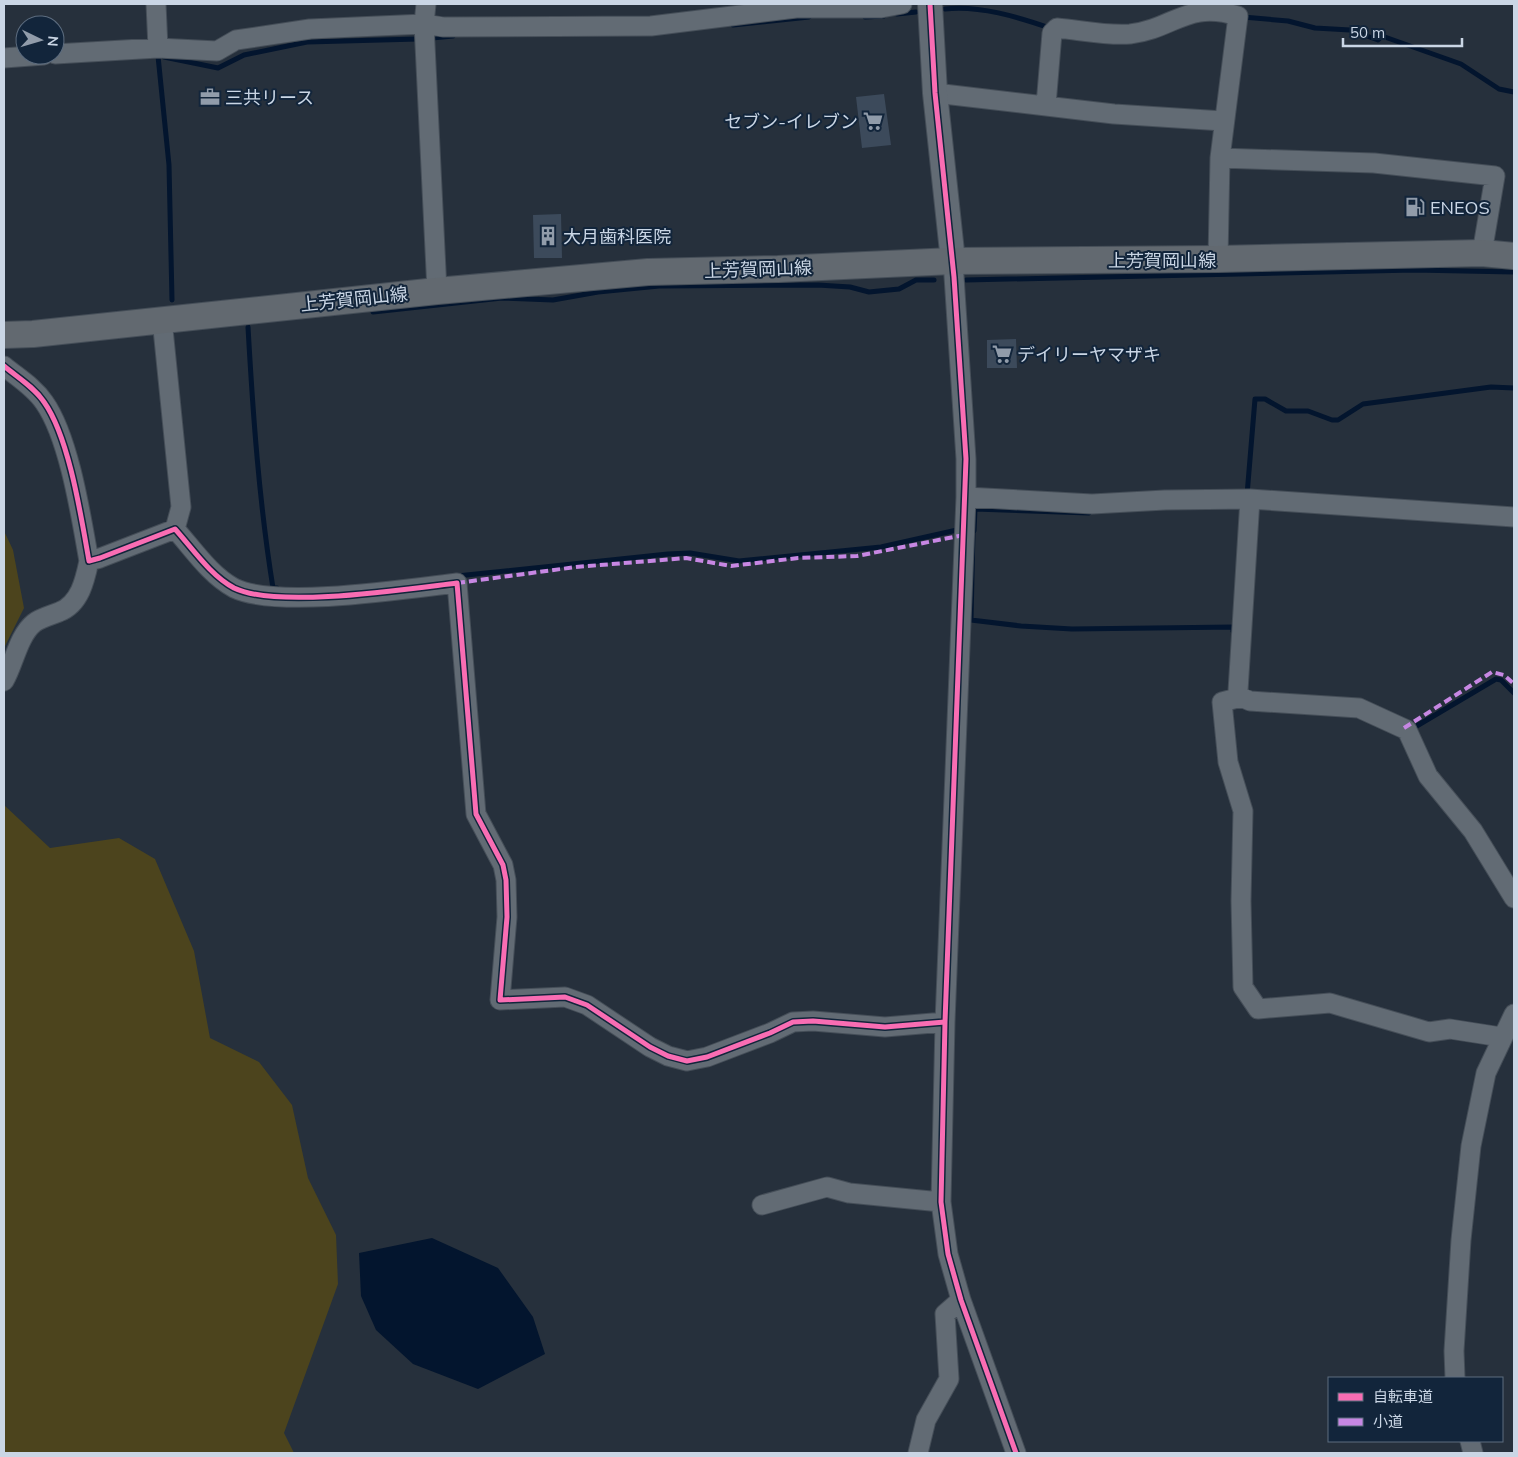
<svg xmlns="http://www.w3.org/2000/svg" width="1518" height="1457" viewBox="0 0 1518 1457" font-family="Mulish,'Noto Sans JP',sans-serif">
	<rect width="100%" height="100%" fill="#26303c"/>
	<path fill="#4c441d" d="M4 531 13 550 24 608 4 648Z
		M4 805 50 848 119 838 155 859 194 951 210 1038 259 1062 292 1105 308 1178 336 1235 338 1284 284 1433 294 1453H4Z"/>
	<path fill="#03152e" d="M432 1238 498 1268 533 1317 545 1354 478 1389 413 1364 376 1330 361 1296 359 1253Z"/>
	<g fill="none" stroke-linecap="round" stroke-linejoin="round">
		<path stroke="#03152e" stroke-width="5" d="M945 9C979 5 1018 17 1050 28
			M897 14 916 12
			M865 17 884 16
			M1243 17 1288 21 1315 28 1350 30 1378 40 1382 36 1461 64 1499 89 1514 92
			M733 25 809 17
			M432 38 453 36
			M158 56 169 165 172 300
			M164 57 218 68 244 55 307 42 418 39
			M966 280 1414 270 1514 272
			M373 312 502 298 553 300 598 292 659 286 818 285 850 287 869 292 899 289 916 280H934
			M248 327C253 415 259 501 273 588H277
			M1247 495 1255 399H1265L1286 411H1308L1332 420H1338L1363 404 1491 387 1514 388
			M973 531 971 620 1021 626 1072 629 1234 627 1233 631
			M974 531 975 509 1089 513
			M457 576 668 554 690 553 739 561 881 547 957 530
			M1410 730 1496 679 1501 680 1514 693"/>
	</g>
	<path fill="#3c4a5b" d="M884 94 891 145 862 148 856 97Z
		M561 214 562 258H534L533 215Z
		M1016 339 1017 368H987V340Z"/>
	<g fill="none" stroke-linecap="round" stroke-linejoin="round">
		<defs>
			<path id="minor" d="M156 4 158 48
				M426 4 424 24 437 291
				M55 54 158 48 217 51 236 40 310 29 424 24 443 27 651 26 796 8H881L902 4
				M4 58 44 55
				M935 93 1114 114 1223 121
				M1046 105 1052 33 1057 28C1080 30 1107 36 1130 34 1174 29 1187 0 1238 16L1220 158 1218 259
				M1220 158 1374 163 1495 176 1482 253
				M953 261 966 459V497L945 1022 941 1202 948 1254 961 1300 1016 1453
				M162 319 181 507 175 529
				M4 366C17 377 34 387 44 402 69 437 81 516 89 561L100 558 175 529C193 549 210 575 234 588 277 609 407 589 457 583L476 814 503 865 506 880 507 917 500 1000 565 997 587 1005 650 1047 668 1056 687 1061 707 1057 770 1033 793 1022 813 1021 885 1027 945 1022
				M966 497 1092 504 1165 500 1250 499 1514 517
				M1250 499 1238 691 1241 697 1250 701 1359 708 1407 730 1428 776 1473 831 1514 898
				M4 681C14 664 18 636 34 623 40 618 52 615 59 612 80 604 85 580 89 561
				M1241 697 1222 702 1228 762 1243 811 1241 901 1243 987 1258 1009 1330 1003 1429 1032 1450 1029 1501 1037
				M762 1205 827 1187 849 1193 941 1202
				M1455 1378 1454 1351 1461 1240 1471 1146 1486 1073 1514 1014
				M1470 1441 1473 1453
				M918 1453 926 1420 949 1379 945 1314 961 1300"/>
			<path id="tertiary" d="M930 4 935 93 953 261"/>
			<path id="secondary" d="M4 335 33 334 437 291 648 272 778 269 953 261 1218 259 1482 253 1514 256"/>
		</defs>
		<use href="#minor" stroke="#454e58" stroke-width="21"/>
		<use href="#tertiary" stroke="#454e58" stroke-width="26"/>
		<use href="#secondary" stroke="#454e58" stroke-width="28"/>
		<use href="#minor" stroke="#626b74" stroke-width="19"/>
		<use href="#tertiary" stroke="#626b74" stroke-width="24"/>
		<use href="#secondary" stroke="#626970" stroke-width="26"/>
		<path stroke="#c787e3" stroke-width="4" stroke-dasharray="8 4" stroke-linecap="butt" d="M457 583 576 567 686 558 731 566 798 558 857 556 964 535
			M1404 728 1492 672 1504 675 1514 684"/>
		<defs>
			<path id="cycleway" d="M930 4 935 93 954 277 966 459 945 1022 941 1202 948 1254 961 1300 1016 1453
				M4 366C17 377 34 387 44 402 69 437 81 516 89 561L100 558 175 529C193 549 210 575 234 588 277 609 407 589 457 583L476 814 503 865 506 880 507 917 500 1000 565 997 587 1005 650 1047 668 1056 687 1061 707 1057 770 1033 793 1022 813 1021 885 1027 945 1022"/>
		</defs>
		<use href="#cycleway" stroke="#12253b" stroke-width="8"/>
		<use href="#cycleway" stroke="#f96db3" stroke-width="5"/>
	</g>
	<defs>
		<symbol id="office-bare" viewBox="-9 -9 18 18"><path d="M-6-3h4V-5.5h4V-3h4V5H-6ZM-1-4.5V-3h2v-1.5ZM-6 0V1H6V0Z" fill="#919caa" stroke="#12253b" stroke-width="2.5" paint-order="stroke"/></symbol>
		<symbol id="supermarket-bare" viewBox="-9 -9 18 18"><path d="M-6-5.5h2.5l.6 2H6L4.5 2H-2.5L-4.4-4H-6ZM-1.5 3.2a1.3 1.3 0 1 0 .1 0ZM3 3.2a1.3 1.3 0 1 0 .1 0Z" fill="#919caa" stroke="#12253b" stroke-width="2.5" paint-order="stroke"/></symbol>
		<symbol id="fuel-bare" viewBox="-9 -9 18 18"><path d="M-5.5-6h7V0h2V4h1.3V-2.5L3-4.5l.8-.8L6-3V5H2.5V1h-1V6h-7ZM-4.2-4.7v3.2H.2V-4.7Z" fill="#919caa" stroke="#12253b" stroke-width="2.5" paint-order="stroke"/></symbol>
		<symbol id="building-bare" viewBox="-9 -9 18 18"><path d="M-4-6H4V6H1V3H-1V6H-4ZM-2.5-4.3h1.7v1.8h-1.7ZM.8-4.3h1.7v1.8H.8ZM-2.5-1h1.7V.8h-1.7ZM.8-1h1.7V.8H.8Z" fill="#919caa" stroke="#12253b" stroke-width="2.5" paint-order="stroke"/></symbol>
	</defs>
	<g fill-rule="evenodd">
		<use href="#office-bare" x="196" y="83" width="28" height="28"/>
		<use href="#supermarket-bare" x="859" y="107" width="28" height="28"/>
		<use href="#fuel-bare" x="1401" y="193" width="28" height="28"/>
		<use href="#building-bare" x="534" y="222" width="28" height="28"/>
		<use href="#supermarket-bare" x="988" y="340" width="28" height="28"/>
	</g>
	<g text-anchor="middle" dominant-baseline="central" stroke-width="4" stroke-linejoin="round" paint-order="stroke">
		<g font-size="18" fill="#cad6e5" stroke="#12253b" text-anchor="start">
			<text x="225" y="97">三共リース</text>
			<text x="858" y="121" text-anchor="end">セブン-イレブン</text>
			<text x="1430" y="207">ENEOS</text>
			<text x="563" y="236">大月歯科医院</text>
			<text x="1017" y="354">デイリーヤマザキ</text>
		</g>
		<g font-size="18" fill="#cad6e5" stroke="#12253b">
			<text x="1162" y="260">上芳賀岡山線</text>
			<text transform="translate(758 269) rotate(-2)">上芳賀岡山線</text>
			<text transform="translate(354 299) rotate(-6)">上芳賀岡山線</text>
		</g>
	</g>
	<rect width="1518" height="1457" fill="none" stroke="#cad6e5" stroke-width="10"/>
	<rect x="1328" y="1377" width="175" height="65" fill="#12253b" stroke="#5c6c7f"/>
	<rect x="1338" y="1393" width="25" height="8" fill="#f96db3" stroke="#5c6c7f"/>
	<text x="1373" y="1402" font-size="15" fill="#cad6e5">自転車道</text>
	<rect x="1338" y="1418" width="25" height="8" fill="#c787e3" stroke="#5c6c7f"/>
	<text x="1373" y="1427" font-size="15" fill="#cad6e5">小道</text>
	<g transform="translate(40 40) rotate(95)"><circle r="24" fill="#12253b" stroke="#5c6c7f"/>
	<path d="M0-4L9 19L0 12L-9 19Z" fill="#919caa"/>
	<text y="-8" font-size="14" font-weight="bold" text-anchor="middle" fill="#cad6e5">N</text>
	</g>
	<path d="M1343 38v8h119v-8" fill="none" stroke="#cad6e5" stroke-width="2.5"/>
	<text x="1350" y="38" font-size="15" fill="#cad6e5" stroke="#12253b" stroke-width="4" paint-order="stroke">50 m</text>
</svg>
